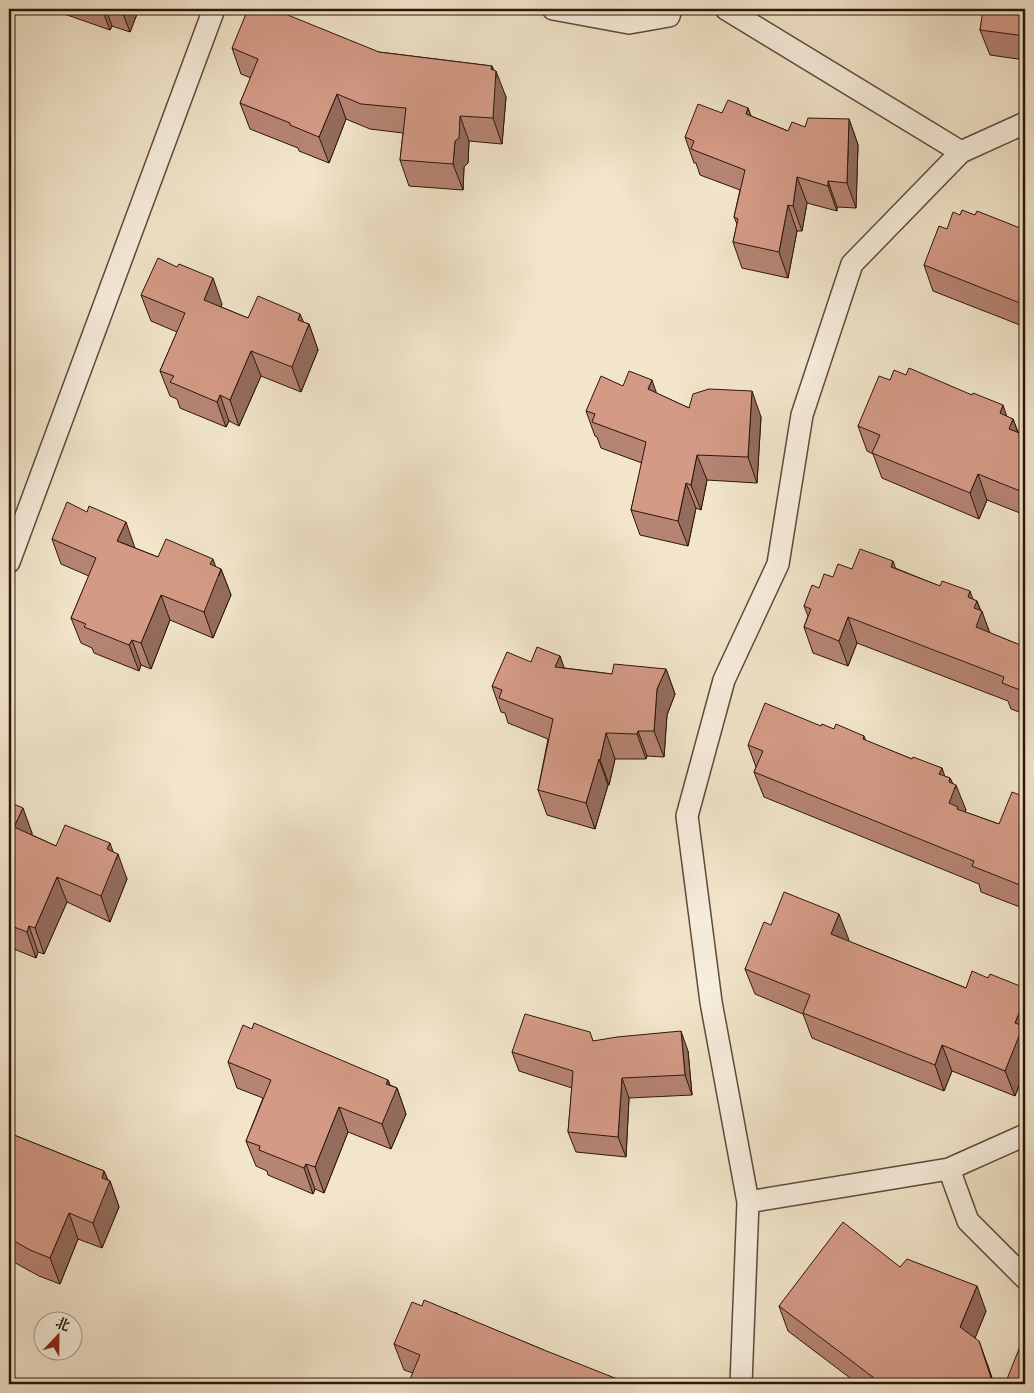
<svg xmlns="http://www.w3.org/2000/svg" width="1034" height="1393" viewBox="0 0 1034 1393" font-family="'IM FELL Double Pica','Noto Serif SC',serif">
	<rect width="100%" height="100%" fill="#f2e5ca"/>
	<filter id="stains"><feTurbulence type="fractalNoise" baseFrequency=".004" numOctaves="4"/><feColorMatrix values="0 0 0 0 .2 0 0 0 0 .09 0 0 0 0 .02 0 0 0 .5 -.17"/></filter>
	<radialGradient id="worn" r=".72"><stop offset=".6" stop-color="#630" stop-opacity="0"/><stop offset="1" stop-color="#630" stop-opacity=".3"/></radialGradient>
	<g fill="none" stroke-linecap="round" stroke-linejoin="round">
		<defs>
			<path id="minor" d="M553 9 629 23 669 16 671 9
				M726 9 961 152
				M9 562 214 9
				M949 1169 968 1221 1025 1278
				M748 1202 949 1169 1025 1135
				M741 1384 748 1202 711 1002 687 816 724 680 778 564 802 415 852 264 961 152 1025 123"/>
		</defs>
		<use href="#minor" stroke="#5f493b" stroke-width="24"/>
		<use href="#minor" stroke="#f7eedd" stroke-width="21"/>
	</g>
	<path fill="#b68473" stroke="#2e150b" d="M50 9H139L130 32 112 26 110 30Z
		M981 9H1025V60L990 55 980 30 983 14Z
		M232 48 379 52 492 66 506 97 502 144 469 141 468 163 464 167 463 190 409 186 400 160 403 133 370 129 346 119 329 163 299 151 298 148 250 129 240 103 251 78 241 74Z
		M748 108 751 116 788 131 805 127 849 119 858 145 856 208 837 207V211L807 203 802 231H797L788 278 742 268 733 242 737 224 734 217 740 190 700 175 696 163H694L685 137 722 113Z
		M975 215 1025 230V327L933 291 924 265 947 229Z
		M141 295 222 304 221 307 248 318 303 322 309 324 318 350 301 392 261 376 239 426 229 421 226 427 180 408 177 399 170 396 160 371 177 332 151 321Z
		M890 380 1013 419 1018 432 1025 435V515L987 500 979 519 882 478 873 454 867 451 858 426Z
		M623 386 656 393 689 408 761 417 757 483 707 480 701 510 696 508 688 546 640 535 631 510 642 463 601 448 597 437 595 436 586 411Z
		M87 512 135 548 158 557 215 567 221 569 231 595 213 638 170 620 151 669 141 665 139 671 94 653 92 648 81 643 71 618 89 576 61 564 52 539Z
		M895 568 977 601 990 633 1025 647V646V714L1011 709 1008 701 857 643 848 666 813 653 804 627 808 616 804 606 819 588 852 569Z
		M560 656 564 668 612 674 666 669 675 694 667 715 664 757 647 756 646 759H615L609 785H608L595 829 547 815 538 790 548 739 508 723 505 713 501 712 492 686 531 662Z
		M821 726 864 736 866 741 912 759 942 768 944 776 950 778 966 810 965 812 999 824 1025 797V909L981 892 979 884 764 797 754 772 756 767 748 745Z
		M9 802 32 833V835L56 846 113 852 127 879 110 922 67 902 44 954 38 952 36 958 9 947Z
		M771 925 849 940 848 941 966 988 988 978 1025 988V1070L1015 1096 952 1071 944 1091 812 1038 803 1014 755 994 745 969Z
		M593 1041 688 1051 692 1095 629 1098 626 1157 576 1152 568 1132 572 1088 519 1071 512 1052Z
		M228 1062 388 1080 390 1085 397 1088 406 1114 391 1149 348 1132 324 1193 315 1189 313 1194 268 1175 267 1171 256 1166 246 1141 263 1098 237 1088Z
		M9 1133 104 1171 108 1180 110 1181 119 1207 102 1248 78 1239 60 1284 39 1276 10 1260 9 1263Z
		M900 1267 986 1311 975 1338 988 1366 994 1384H858L788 1331 779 1306Z
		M422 1306 457 1313 458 1315 544 1350 413 1373 404 1370 394 1344Z"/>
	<path fill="#946c5e" stroke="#2e150b" d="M102 9H106L112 26 110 30Z
		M121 9H139L130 32Z
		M492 66 496 78V71L506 97 502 144 493 118Z
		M337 94 346 119 329 163 319 137Z
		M748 108 757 133 746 114Z
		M460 116 469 141 468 163 464 167 463 190 453 164 455 141Z
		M849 119 858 145 856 208 847 183Z
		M797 177 807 203 802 231 793 206Z
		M828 181 837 207V211L828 186Z
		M788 205 797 231 788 278 779 252Z
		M213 278 222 304 213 325 204 300Z
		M300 314 307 330 309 324 318 350 301 392 292 367 298 320Z
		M251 351 261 376 239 426 230 400Z
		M652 380 661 406 648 389Z
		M752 391 761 417 757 483 748 457Z
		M220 395 229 421 226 427 217 402Z
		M1003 405 1010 426 1013 419 1022 444 1011 434 1000 413Z
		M697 455 707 480 701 510 691 485Z
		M978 474 987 500 979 519 970 493Z
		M686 483 696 508 688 546 678 521Z
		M126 522 135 548 117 541Z
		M213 559 219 576 221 569 231 595 213 638 204 612 210 564Z
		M893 561 902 587 891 567Z
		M970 591 975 605 977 601 981 613 982 611 991 637 976 627 968 597Z
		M161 595 170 620 151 669 141 643Z
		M848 617 857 643 848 666 839 641Z
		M132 640 141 665 139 671 129 645Z
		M560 656 569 682 555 667Z
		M666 669 675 694 667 715 664 757 654 731 657 689Z
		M638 731 647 756 646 759 637 734Z
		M606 733 615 759 609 785 600 760Z
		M599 759 608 785 595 829 586 803Z
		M942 768 951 794 939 774Z
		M950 778 955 789 956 785 966 810 962 819 949 803V782Z
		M23 808 32 833 24 853 14 827Z
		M110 843 116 860 118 854 127 879 110 922 101 896 107 849Z
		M57 877 67 902 44 954 35 928Z
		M839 914 849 940 841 960 831 934Z
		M29 926 38 952 36 958 27 932Z
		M1025 999V1070L1015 1096 1005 1071 1015 1023Z
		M681 1031 688 1051 692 1095 685 1075Z
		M942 1045 952 1071 944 1091 935 1065Z
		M622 1078 629 1098 626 1157 618 1137Z
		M388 1080 393 1096 397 1088 406 1114 391 1149 382 1124 386 1084Z
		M339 1107 348 1132 324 1193 315 1167Z
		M306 1164 315 1189 313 1194 304 1168Z
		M104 1171 109 1184 110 1181 119 1207 102 1248 93 1223 102 1178Z
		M69 1213 78 1239 60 1284 50 1258Z
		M977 1286 986 1311 969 1353 960 1327Z
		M979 1341 988 1366 994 1384H993Z"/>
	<path fill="#d49a86" stroke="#2e150b" d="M248 9H259L261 10V9H273L379 52 492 66 491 69 496 71 493 118 460 116 459 138 455 141 453 164 400 160 406 108 361 104 337 94 319 137 290 125V123L240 103 258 59 232 48Z
		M983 9H1025V36L980 30Z
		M728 100 748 108 746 114 788 131 792 122 805 127 808 118 849 119 847 183 828 181V186L797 177 793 206 788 205 779 252 733 242 738 219 734 217 745 170 691 149 694 141 685 137 698 104 722 113Z
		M962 210 975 215 977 211 1025 230V305L924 265 939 226 947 229 953 212 960 215Z
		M158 258 177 267 179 264 213 278 204 300 248 318 258 296 300 314 298 320 309 324 292 367 251 351 230 400 220 395 217 402 170 382 174 376 160 371 185 313 141 295Z
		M909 368 972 395 973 393 1003 405 1000 413 1013 419 1009 429 1025 435V493L978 474 970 493 872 453 880 435 858 426 879 376 890 380 894 370 906 375Z
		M629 371 652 380 648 389 689 408 693 394 709 389 752 391 748 457 697 455 691 485 686 483 678 521 631 510 646 442 592 422 595 414 586 411 601 376 623 386Z
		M67 502 87 512 89 506 126 522 117 541 158 557 166 539 213 559 210 564 221 569 204 612 161 595 141 643 132 640 129 645 84 627 86 624 71 618 96 558 52 539Z
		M860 549 893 561 891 567 940 586 942 581 970 591 968 597 977 601 974 608 982 611 976 627 1025 647V646V692L1002 683 1004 677 848 617 839 641 804 627 811 609 804 606 812 585 819 588 824 574 833 577 838 564 852 569Z
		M537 647 560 656 555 667 612 674 614 664 666 669 657 689 654 731H638L637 734 606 733 600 760 599 759 586 803 538 790 553 719 499 698 502 690 492 686 507 652 531 662Z
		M765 703 821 726 822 724 834 729 836 724 864 736 863 739 912 759 913 757 942 768 939 774 950 778 949 782 956 785 949 803 958 807 957 809 999 824 1012 792 1025 797V887L972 866 974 861 754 772 763 751 748 745Z
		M9 802 23 808 14 827 56 846 65 825 110 843 107 849 118 854 101 896 57 877 35 928 29 926 27 932 9 925Z
		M784 892 839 914 831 934 966 988 972 971 988 978 990 974 1025 988V999L1015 1023 1023 1026 1005 1071 942 1045 935 1065 803 1013 810 995 745 969 764 922 771 925Z
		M525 1014 590 1032 593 1041 617 1037 681 1031 685 1075 622 1078 618 1137 568 1132 573 1071 512 1052Z
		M254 1023 388 1080 386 1084 397 1088 382 1124 339 1107 315 1167 306 1164 304 1168 259 1150 260 1146 246 1141 271 1080 228 1062 243 1025 252 1029Z
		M9 1133 104 1171 102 1178 110 1181 93 1223 69 1213 50 1258 30 1250 9 1238Z
		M843 1222 900 1267 907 1259 977 1286 960 1327 979 1341 993 1384H882L779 1306Z
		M424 1300 544 1350 630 1384H408L420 1355 394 1344 412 1302 422 1306Z
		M1025 1334V1384H1005Z"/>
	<rect width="1034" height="1393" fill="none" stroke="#f2e5ca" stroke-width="30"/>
	<rect x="10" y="10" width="1014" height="1373" fill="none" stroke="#2e150b" stroke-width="2.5"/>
	<rect x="15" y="15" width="1004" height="1363" fill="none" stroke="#2e150b"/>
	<g transform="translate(58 1336) rotate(22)"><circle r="24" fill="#f7eedd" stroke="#a79789"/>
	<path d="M0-4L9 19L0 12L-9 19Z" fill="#8f2418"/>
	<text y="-8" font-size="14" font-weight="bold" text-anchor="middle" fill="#2e150b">北</text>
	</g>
	<rect width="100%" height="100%" filter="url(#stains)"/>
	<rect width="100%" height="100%" fill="url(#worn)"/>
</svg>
